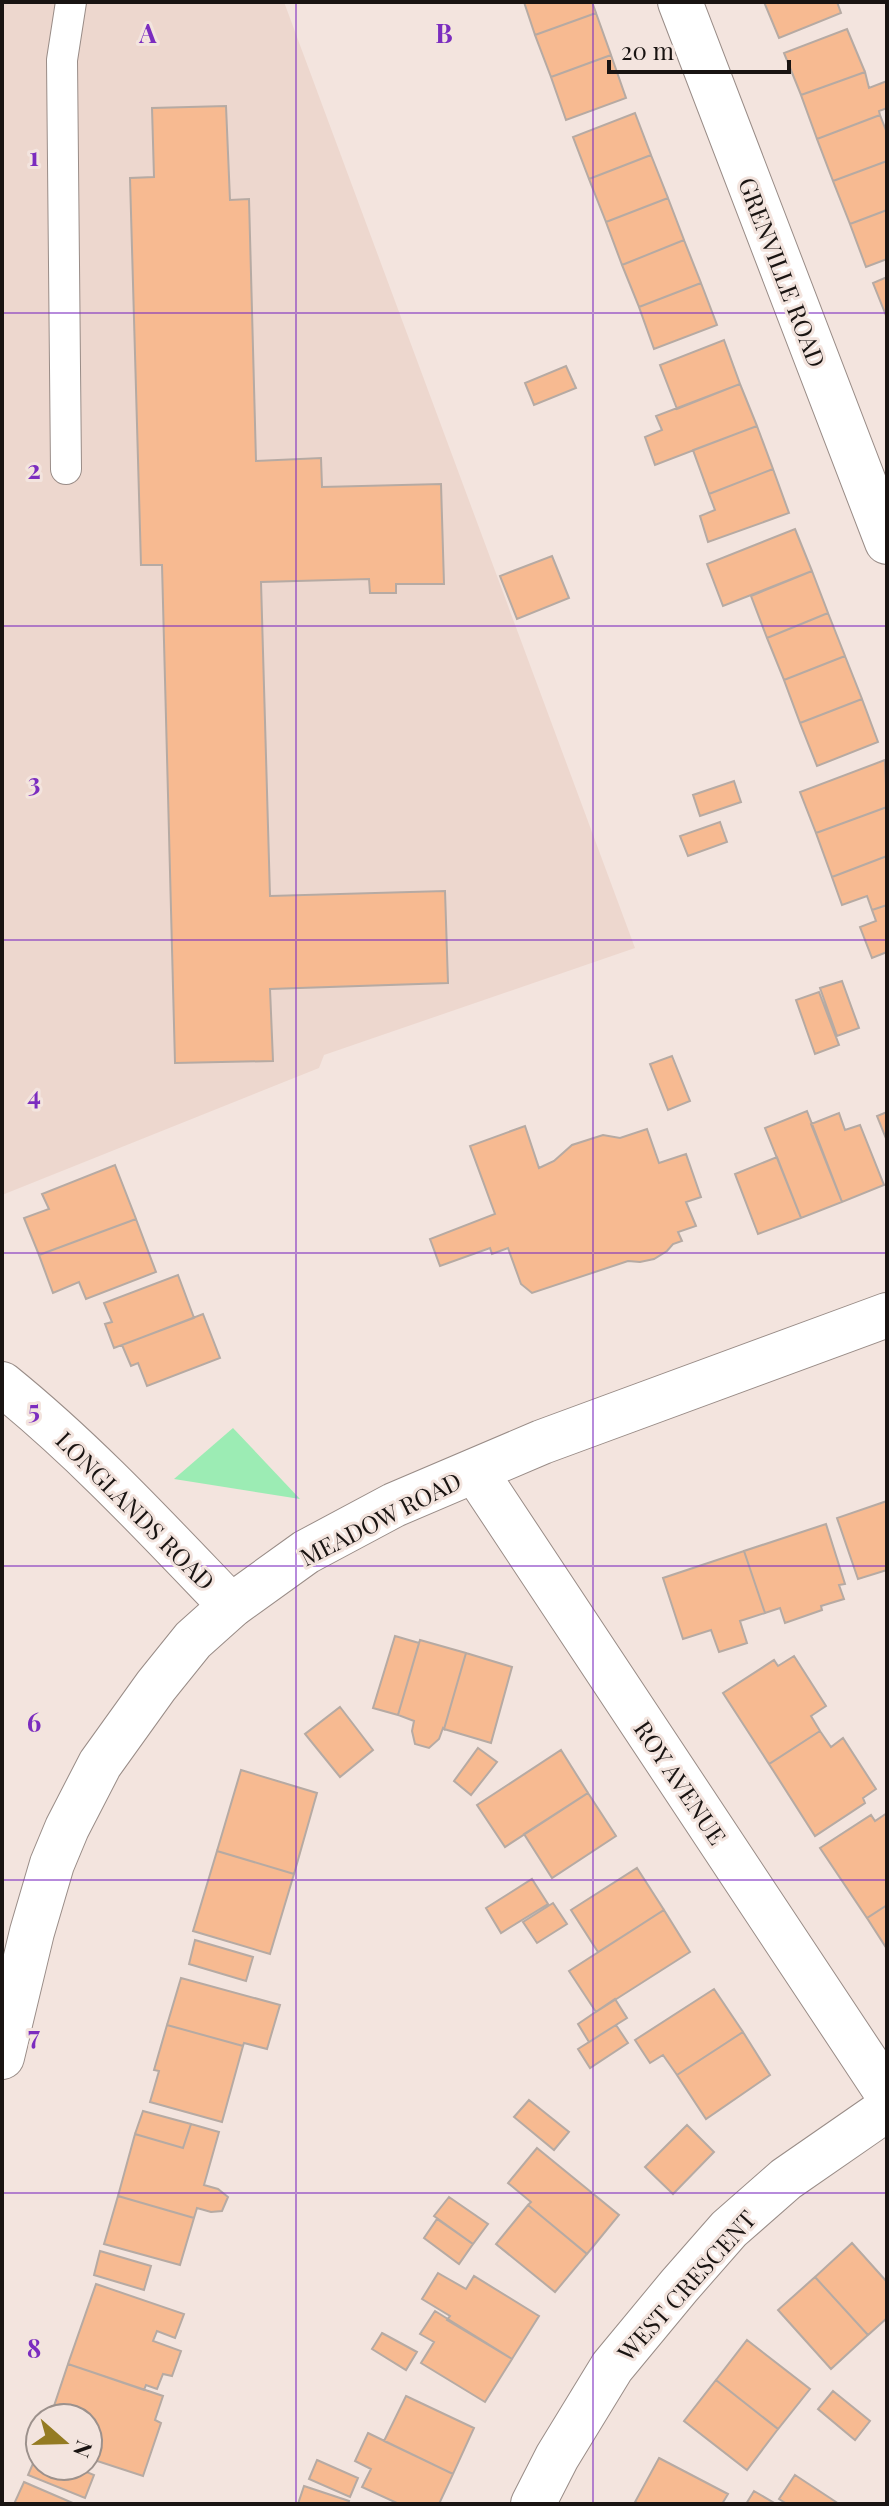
<svg xmlns="http://www.w3.org/2000/svg" width="889" height="2506" viewBox="0 0 889 2506" font-family="'Playfair Display',serif">
	<rect width="100%" height="100%" fill="#f3e4de"/>
	<path fill="#edd7ce" d="M2 2H284L635 948 324 1055 319 1068 2 1195Z"/>
	<path fill="#9cecb4" d="M233 1428 300 1499 174 1479Z"/>
	<path fill="#f7ba91" stroke="#b6aaa3" stroke-width="2" d="M524 2H592L596 13 535 35Z
		M764 2H837L841 13 779 38Z
		M596 13 611 55 551 77 535 35Z
		M847 29 865 72 801 95 784 53Z
		M611 55 626 98 566 120 551 77Z
		M865 72 869 88 887 81V108L879 111 880 115 817 139 801 95Z
		M226 106 230 200 249 199 256 461 321 458 322 487 441 484 444 584H396V593H370L369 579 261 582 270 896 445 891 448 983 270 989 273 1061 175 1063 162 565H141L130 178 154 177 152 108Z
		M635 113 651 155 589 179 573 137Z
		M880 115 887 133V161L833 181 817 139Z
		M651 155 668 198 606 222 589 179Z
		M887 161V210L850 224 833 181Z
		M668 198 684 240 622 265 606 222Z
		M887 210V259L866 267 850 224Z
		M684 240 701 283 639 307 622 265Z
		M887 277V318L873 283Z
		M701 283 717 325 654 349 639 307Z
		M724 340 740 384 677 409 660 365Z
		M566 366 576 388 534 405 525 383Z
		M740 384 757 426 655 465 645 437 662 430 656 416Z
		M757 426 773 469 709 494 693 450Z
		M773 469 789 513 708 542 700 516 715 510 709 494Z
		M795 529 812 571 723 606 707 564Z
		M552 556 569 598 517 619 500 576Z
		M812 571 828 613 767 638 751 596Z
		M828 613 845 656 784 680 767 638Z
		M845 656 862 699 800 723 784 680Z
		M862 699 878 742 817 766 800 723Z
		M885 760 887 807 816 833 800 792Z
		M734 781 741 802 700 816 693 795Z
		M887 807V856L832 877 816 833Z
		M720 822 727 842 688 856 680 836Z
		M887 856V905L872 910 867 896 842 905 832 877Z
		M887 905V952L872 958 860 927 876 921 872 910Z
		M842 981 859 1028 837 1036 820 988Z
		M819 992 839 1045 815 1054 796 1000Z
		M672 1056 690 1101 668 1110 650 1064Z
		M807 1111 842 1202 801 1218 765 1128Z
		M887 1112V1141L877 1116Z
		M839 1113 845 1130 860 1125 884 1185 842 1202 811 1124Z
		M525 1126 539 1168 554 1161 572 1145 603 1135 620 1138 647 1129 659 1163 686 1154 701 1197 686 1202 696 1226 678 1232 682 1241 673 1244 667 1251 654 1259 640 1262 628 1261 532 1293 521 1284 508 1248 492 1254 490 1248 440 1266 430 1239 495 1214 470 1146Z
		M777 1157 801 1218 758 1234 735 1174Z
		M115 1165 136 1219 39 1255 24 1218 49 1209 42 1194Z
		M136 1219 156 1272 86 1299 79 1282 53 1293 39 1255Z
		M178 1275 194 1318 114 1348 105 1324 112 1322 104 1303Z
		M203 1314 220 1358 147 1386 138 1363 131 1366 122 1345Z
		M887 1501V1570L858 1579 837 1518Z
		M826 1524 845 1584 839 1585 844 1599 821 1606 822 1610 785 1623 780 1608 765 1613 744 1551Z
		M744 1551 765 1613 740 1621 747 1643 719 1652 711 1630 683 1639 663 1578Z
		M395 1636 419 1643 398 1715 373 1708Z
		M420 1640 466 1653 444 1729 443 1728 439 1739 429 1748 415 1744 412 1731 414 1721 398 1715Z
		M466 1653 512 1667 491 1743 444 1729Z
		M794 1656 826 1706 811 1716 820 1731 769 1764 723 1693 774 1660 778 1666Z
		M340 1707 373 1750 340 1777 305 1734Z
		M820 1731 831 1747 843 1738 876 1789 863 1798 865 1803 815 1836 769 1764Z
		M478 1748 497 1762 471 1795 454 1781Z
		M561 1750 588 1793 505 1847 477 1805Z
		M241 1770 317 1793 294 1874 217 1851Z
		M588 1793 616 1836 552 1878 524 1834Z
		M887 1813V1905L867 1918 820 1848 871 1815 875 1821Z
		M217 1851 294 1874 270 1954 193 1931Z
		M637 1868 664 1910 598 1952 571 1910Z
		M532 1879 548 1904 501 1933 486 1908Z
		M553 1903 567 1924 537 1943 523 1922Z
		M887 1905V1949L867 1918Z
		M664 1910 690 1952 596 2012 569 1971Z
		M195 1940 253 1957 246 1981 189 1964Z
		M181 1978 280 2005 267 2049 244 2043 243 2046 167 2025Z
		M714 1989 743 2032 677 2075 663 2055 650 2063 635 2040Z
		M615 1999 627 2018 589 2042 578 2024Z
		M167 2025 243 2046 222 2122 150 2102 159 2071 154 2070Z
		M616 2025 628 2043 590 2068 578 2049Z
		M743 2032 770 2075 706 2119 677 2075Z
		M529 2100 569 2132 554 2150 514 2117Z
		M143 2111 191 2124 183 2148 135 2134Z
		M191 2124 219 2132 204 2185 218 2189 228 2197 222 2211 211 2212 197 2208 194 2218 118 2196 135 2134 183 2148Z
		M687 2125 714 2152 673 2194 645 2167Z
		M537 2148 619 2215 587 2254 528 2205 531 2202 508 2183Z
		M118 2196 194 2218 180 2265 104 2244Z
		M449 2197 488 2224 473 2244 434 2216Z
		M528 2205 587 2254 555 2292 496 2244Z
		M437 2219 473 2244 459 2264 424 2238Z
		M852 2243 887 2282V2318L868 2335 815 2277Z
		M100 2251 151 2266 144 2290 94 2275Z
		M438 2273 466 2289 474 2276 539 2316 512 2359 447 2320 450 2316 422 2299Z
		M815 2277 868 2335 831 2369 778 2310Z
		M96 2284 184 2314 175 2338 157 2331 153 2341 181 2351 172 2376 163 2374 157 2389 146 2385 144 2390 68 2364Z
		M435 2311 512 2359 485 2402 421 2363 434 2342 420 2334Z
		M382 2333 417 2352 406 2370 372 2349Z
		M747 2340 810 2389 778 2429 716 2380Z
		M68 2364 163 2396 155 2420 161 2423 143 2476 88 2458V2418H50Z
		M716 2380 778 2429 747 2470 684 2421Z
		M833 2391 870 2421 855 2440 818 2409Z
		M406 2396 474 2428 453 2474 384 2441Z
		M368 2433 453 2474 439 2504H399L362 2487 371 2469 355 2461Z
		M38 2452 40 2453V2466H72L94 2475 85 2498 28 2475Z
		M659 2458 728 2494 722 2504H639L635 2502Z
		M317 2460 358 2478 350 2497 309 2479Z
		M795 2475 839 2504H787L779 2499Z
		M24 2482 75 2504H14Z
		M304 2486 349 2501 348 2504H298Z
		M754 2491 776 2504H746Z"/>
	<g fill="none" stroke-linecap="round" stroke-linejoin="round">
		<defs>
			<path id="lane" d="M66 469 62 60 71 2"/>
			<path id="street" d="M680 2 887 542
				M2 1384C85 1451 157 1529 231 1606
				M475 1471 887 2093
				M533 2504 557 2457 612 2367 679 2286 729 2229 786 2179 887 2109"/>
			<path id="secondary" d="M2 2057 32 1932 52 1864 67 1828 100 1764 156 1686 193 1640 231 1606 306 1552 394 1505 542 1442 887 1315"/>
		</defs>
		<use href="#lane" stroke="#998c87" stroke-width="32"/>
		<use href="#street" stroke="#998c87" stroke-width="46"/>
		<use href="#secondary" stroke="#998c87" stroke-width="46"/>
		<use href="#lane" stroke="#fff" stroke-width="30"/>
		<use href="#street" stroke="#fff" stroke-width="44"/>
		<use href="#secondary" stroke="#fff" stroke-width="44"/>
	</g>
	<path fill="none" stroke="#7b2cbf" stroke-width="2" stroke-opacity="0.55" d="M296 2V2504M593 2V2504M2 313H887M2 626H887M2 940H887M2 1253H887M2 1566H887M2 1880H887M2 2193H887"/>
	<g text-anchor="middle" dominant-baseline="central" stroke-width="6" stroke-linejoin="round" paint-order="stroke">
		<g font-size="24" fill="#191412" stroke="#f3e4de">
			<text transform="translate(783 272) rotate(69)">GRENVILLE ROAD</text>
			<text transform="translate(136 1510) rotate(45)">LONGLANDS ROAD</text>
			<text transform="translate(380 1518) rotate(-27)">MEADOW ROAD</text>
			<text transform="translate(681 1782) rotate(56)">ROY AVENUE</text>
			<text transform="translate(686 2285) rotate(-48)">WEST CRESCENT</text>
		</g>
	</g>
	<g font-size="26" text-anchor="middle" font-weight="bold" fill="#7b2cbf" stroke="#f3e4de" stroke-width="6" stroke-linejoin="round" paint-order="stroke">
		<text x="148" y="43">A</text>
		<text x="444" y="43">B</text>
		<text x="34" y="166">1</text>
		<text x="34" y="479">2</text>
		<text x="34" y="792">3</text>
		<text x="34" y="1105">4</text>
		<text x="34" y="1419">5</text>
		<text x="34" y="1732">6</text>
		<text x="34" y="2045">7</text>
		<text x="34" y="2358">8</text>
	</g>
	<rect width="889" height="2506" fill="none" stroke="#191412" stroke-width="8"/>
	<g transform="translate(64 2442) rotate(110)"><circle r="38" fill="#f3e4de" stroke="#9c918c" stroke-width="2"/>
	<path d="M0-6L14 30L0 20L-14 30Z" fill="#947b22"/>
	<text y="-12" font-size="22" font-weight="bold" text-anchor="middle" fill="#191412">N</text>
	</g>
	<path d="M609 60v12h180v-12" fill="none" stroke="#191412" stroke-width="4"/>
	<text x="621" y="60" font-size="24" fill="#191412" stroke="#f3e4de" stroke-width="6" paint-order="stroke">20 m</text>
</svg>
